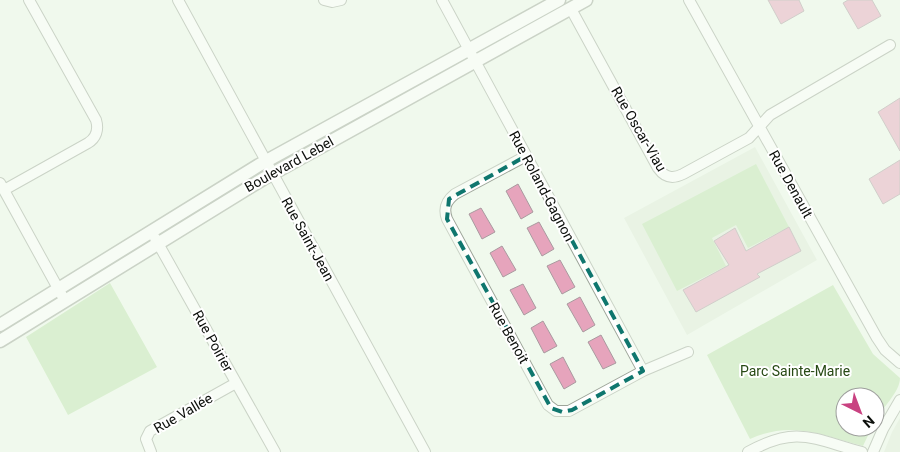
<svg xmlns="http://www.w3.org/2000/svg" width="900" height="452" viewBox="0 0 900 452" font-family="Roboto,sans-serif">
	<rect width="100%" height="100%" fill="#f0f9ed"/>
	<path fill="#dfecda" d="M755 147 817 260 687 335 624 218Z
		M900 418V452H884L892 432Z"/>
	<path fill="#bfe3af" d="M756 164 789 227 748 248 736 225 712 238 726 266 677 291 642 224Z
		M110 283 157 367 68 415 26 337Z
		M833 285 873 354 900 378C900 393 881 408 875 422V397H845V427H872L863 446C821 435 792 420 750 439L707 355Z"/>
	<path fill="#e6a4bc" stroke="#a99a9f" d="M768 0H799L804 11 781 24Z
		M848 0H872L881 16 858 29 843 3Z
		M900 98V151L878 112Z
		M900 160V194L883 204 869 179Z
		M518 184 533 212 521 219 506 191Z
		M481 208 495 232 482 239 469 214Z
		M539 222 554 249 542 256 527 228Z
		M789 227 801 251 757 274 760 277 696 312 683 290 729 265 714 241 735 228 746 251Z
		M502 246 516 270 503 277 490 253Z
		M560 260 575 287 562 294 547 266Z
		M523 284 536 308 524 315 510 290Z
		M580 297 595 325 583 332 567 304Z
		M543 321 557 346 544 353 531 328Z
		M601 335 616 363 603 369 588 342Z
		M563 357 576 382 564 389 550 364Z"/>
	<g fill="none" stroke-linecap="round" stroke-linejoin="round">
		<defs>
			<path id="minor" d="M178 0 425 452
				M324 0 332 2 341 0
				M442 0 643 371
				M689 0 877 338 885 350 900 363
				M571 9 658 168C665 178 673 179 683 174L749 138 770 115 890 45
				M526 156 455 194C446 201 443 208 447 219L548 405 556 411H569L643 371 688 352
				M0 183 65 301
				M4 190 88 143C96 138 99 130 96 120L29 0
				M155 238 275 452
				M151 452 146 439 150 431 236 383
				M748 452C797 425 813 439 862 452
				M873 452 883 429 900 400"/>
			<path id="tertiary" d="M0 325 259 165 559 0
				M0 341 263 179 586 0"/>
		</defs>
		<use href="#minor" stroke="#9da599" stroke-width="12"/>
		<use href="#tertiary" stroke="#9da599" stroke-width="15"/>
		<use href="#minor" stroke="#fff" stroke-width="10"/>
		<use href="#tertiary" stroke="#fff" stroke-width="12"/>
	</g>
	<path d="M0 0H900V452H0ZM526 156 643 371 572 410 562 412 551 408 447 219 449 199Z" fill="#f0f9ed" fill-opacity=".55" fill-rule="evenodd"/>
	<path fill="none" stroke="#0f766e" stroke-width="4" stroke-dasharray="10 6" stroke-linejoin="round" d="M526 156 643 371 572 410 562 412 551 408 447 219 449 199Z"/>
	<g text-anchor="middle" dominant-baseline="central" stroke-width="4" stroke-linejoin="round" paint-order="stroke">
		<g font-size="14" fill="#0c0f0b" stroke="#fff">
			<text transform="translate(639 129) rotate(60)">Rue Oscar-Viau</text>
			<text transform="translate(289 164) rotate(-29)">Boulevard Lebel</text>
			<text transform="translate(791 184) rotate(61)">Rue Denault</text>
			<text transform="translate(542 186) rotate(62)">Rue Roland-Gagnon</text>
			<text transform="translate(308 239) rotate(61)">Rue Saint-Jean</text>
			<text transform="translate(509 333) rotate(61)">Rue Benoit</text>
			<text transform="translate(213 341) rotate(61)">Rue Poirier</text>
			<text transform="translate(183 413) rotate(-30)">Rue Vallée</text>
		</g>
		<g font-size="14" fill="#274914" stroke="#fff">
			<text x="795" y="371">Parc Sainte-Marie</text>
		</g>
	</g>
	<g transform="translate(860 412) rotate(138)"><circle r="24" fill="#ffffff" stroke="#9e9f9d"/>
	<path d="M0-4L9 19L0 12L-9 19Z" fill="#c94281"/>
	<text y="-8" font-size="14" font-weight="bold" text-anchor="middle" fill="#0c0f0b">N</text>
	</g>
</svg>
